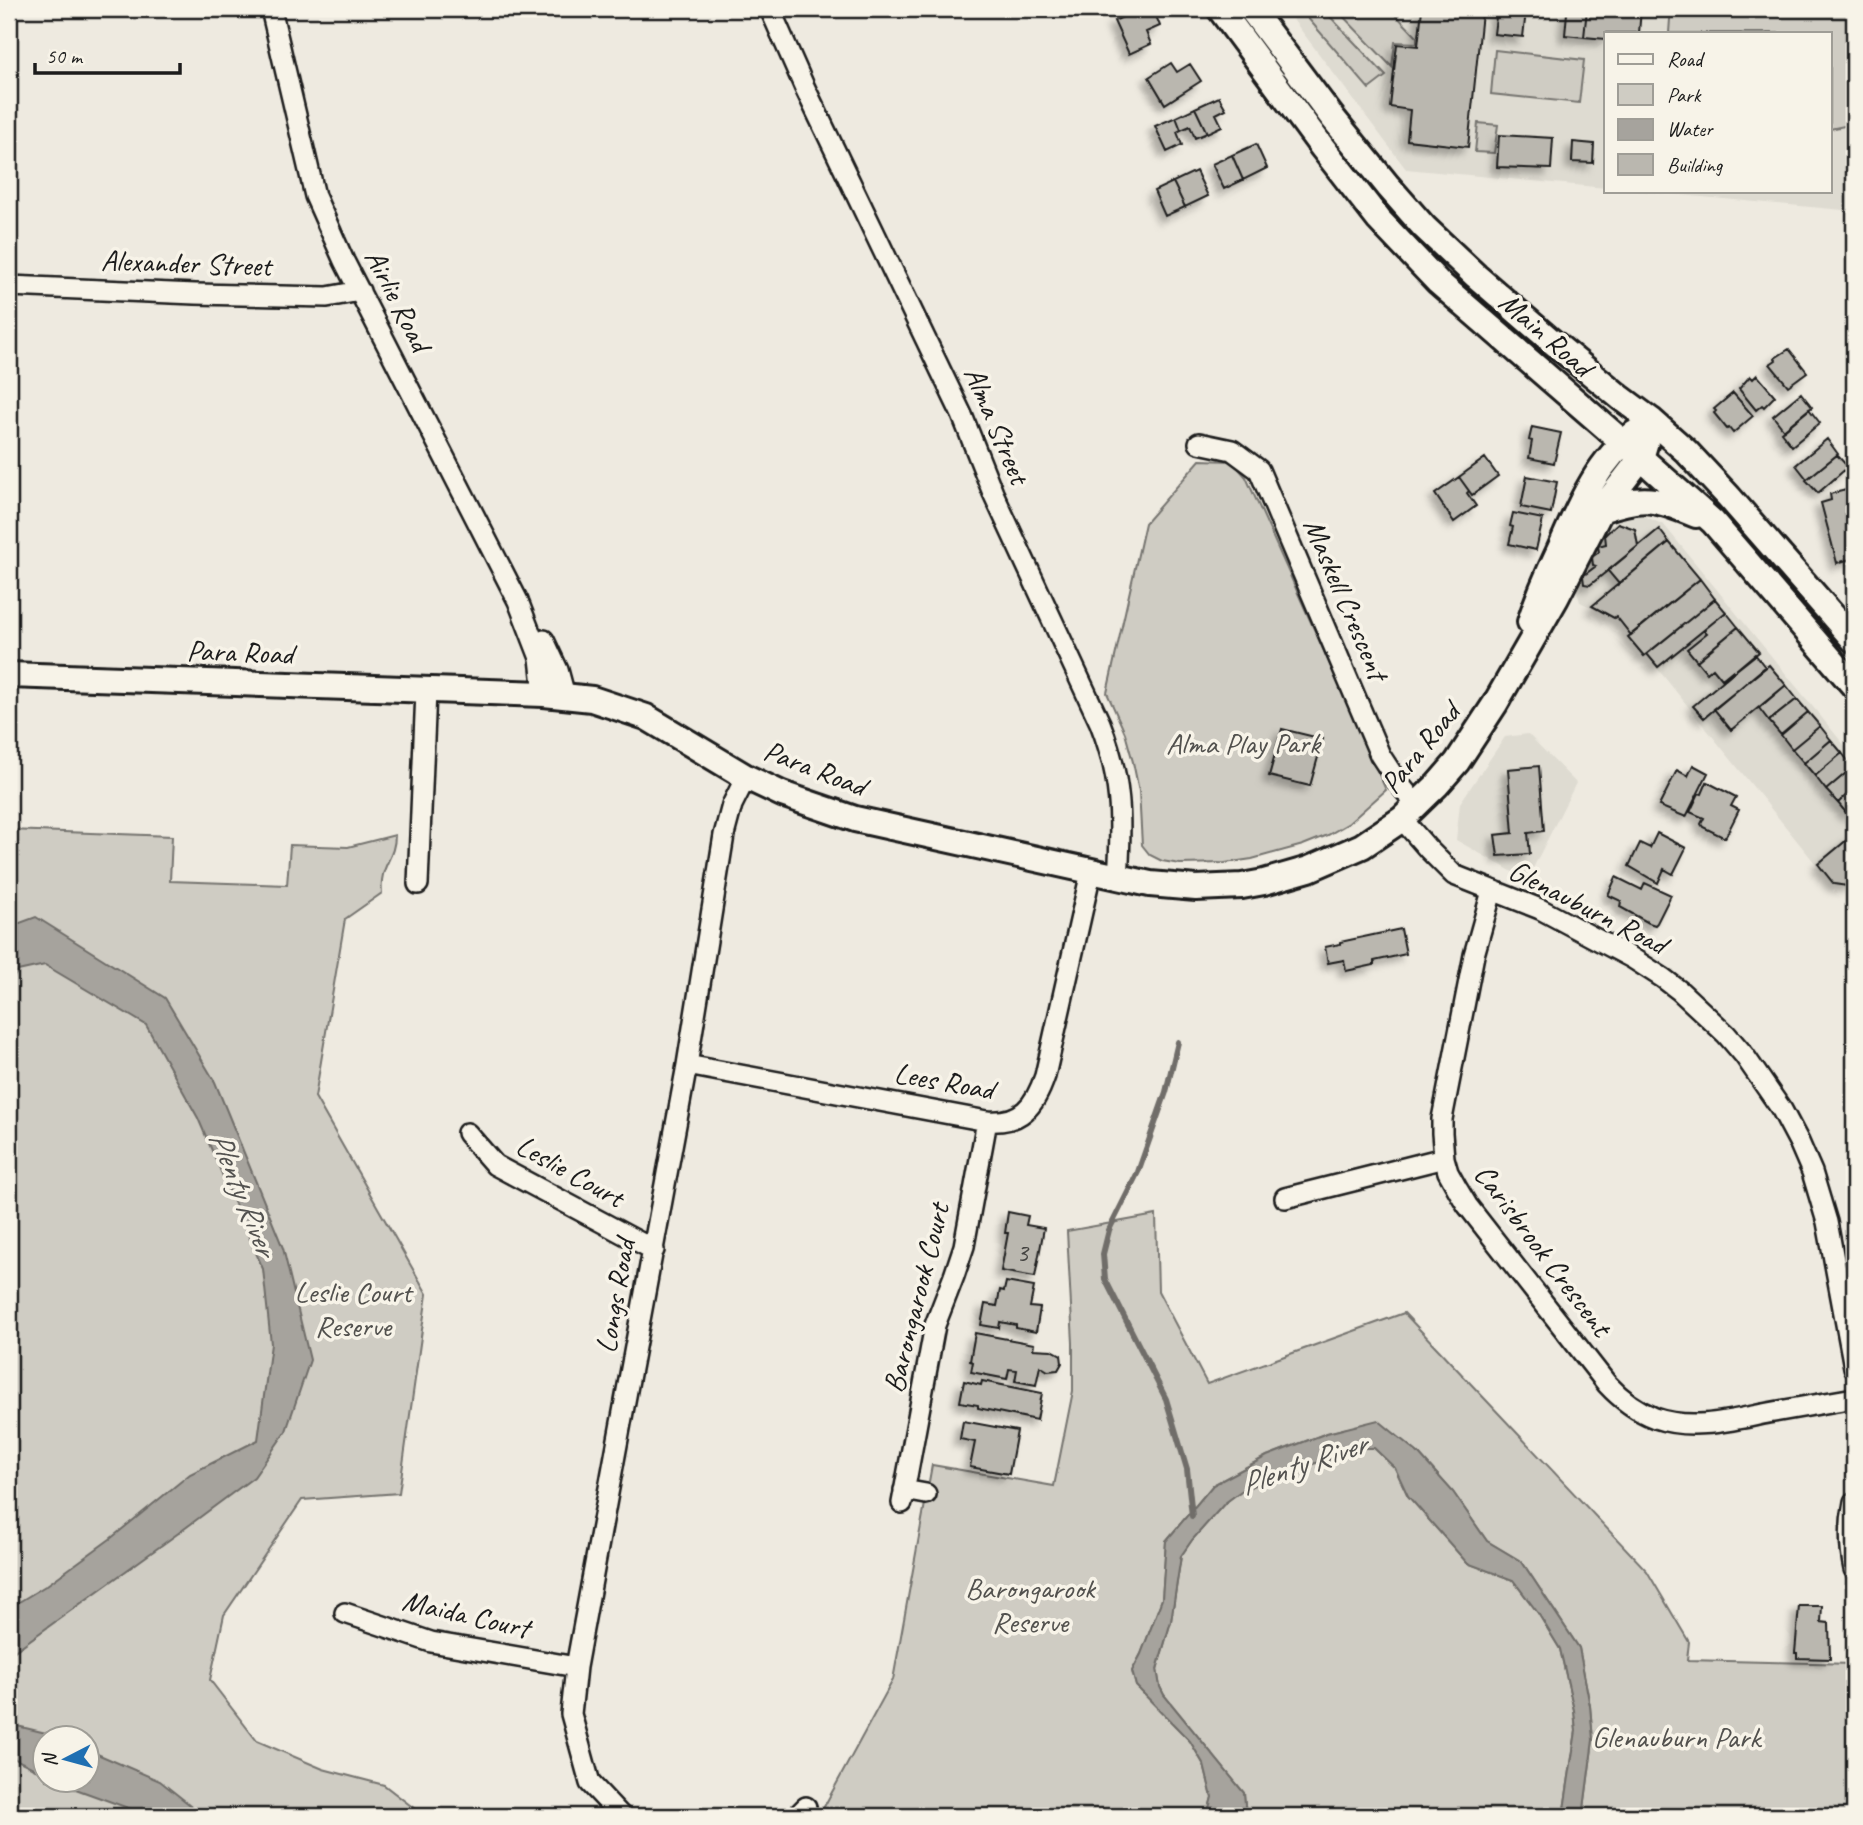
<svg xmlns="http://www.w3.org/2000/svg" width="1863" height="1825" viewBox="0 0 1863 1825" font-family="Caveat,sans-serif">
	<defs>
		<filter id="shadow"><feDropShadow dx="-6" dy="6" stdDeviation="3.5" flood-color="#0004"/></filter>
	</defs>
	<rect width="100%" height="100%" fill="#eeeae0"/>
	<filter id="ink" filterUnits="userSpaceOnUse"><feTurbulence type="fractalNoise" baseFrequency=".0143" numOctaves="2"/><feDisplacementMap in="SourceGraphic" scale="14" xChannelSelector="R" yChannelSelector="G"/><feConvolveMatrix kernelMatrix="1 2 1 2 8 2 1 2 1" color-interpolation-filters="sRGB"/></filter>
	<g filter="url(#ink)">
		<path fill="#dedbd1" d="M1285 9H1854V211L1638 191H1830V33H1606V188L1406 169Z
			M1642 515 1664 525 1854 757V881L1847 886 1832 884 1618 620 1580 602 1576 588 1604 534 1615 522 1629 516Z
			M1528 734 1576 783 1527 880 1456 840 1460 803 1505 737Z"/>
		<path fill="#cfccc3" stroke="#767470" stroke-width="2" fill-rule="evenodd" d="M1300 9H1323L1386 76 1369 89Z
			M1336 9H1390L1417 37V43L1395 42 1392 67Z
			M1676 9H1854V124L1830 129V33H1669L1670 19Z
			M1495 50 1584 60 1579 103 1491 94Z
			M1478 123 1498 125 1494 153 1475 152Z
			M1200 460 1232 461 1246 477 1386 790 1349 823 1328 835 1303 845 1252 859 1225 863 1180 864 1162 861 1150 855 1142 845 1139 791 1133 762 1125 733 1107 693 1145 523Z
			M9 830 172 836 170 881 287 885 290 845 348 847 395 835C395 860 379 865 382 893L345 919 315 1097 427 1294 399 1493 302 1500 224 1615 210 1680 257 1741 323 1769 384 1785 424 1816H9ZM46 1738H88V1780H46Z
			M1156 1215 1158 1291 1207 1384 1404 1313 1647 1571 1689 1642 1687 1660 1854 1664V1816H1583L1593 1740 1590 1706 1579 1648 1522 1562 1487 1541 1453 1492 1418 1453 1378 1421 1327 1433 1267 1456 1213 1485 1166 1541 1162 1599 1141 1654 1132 1671 1136 1686 1190 1741 1204 1765 1212 1797 1207 1816H819L893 1680 932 1465 1054 1486 1073 1391V1343L1067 1231Z
			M1352 1448H1374L1395 1468 1408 1496 1467 1563 1513 1580 1538 1613 1560 1649 1574 1710 1576 1731 1563 1816H1246L1244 1793 1164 1695 1160 1687 1157 1670 1171 1621 1181 1556 1192 1540 1225 1503 1241 1491 1285 1471 1335 1458Z"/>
		<path fill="#a6a39d" stroke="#6f6d69" stroke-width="2" d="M36 917 165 998 215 1082 283 1248 310 1360 286 1431 254 1477 180 1532 9 1655V1608L47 1585 110 1539 190 1474 258 1440 271 1344 263 1269 198 1118 146 1025 45 965 18 971 9 984V927Z
			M1378 1420 1418 1453 1453 1492 1487 1541 1522 1562 1579 1648 1590 1706 1593 1740 1583 1816H1563L1576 1731 1574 1710 1560 1649 1538 1613 1513 1580 1467 1563 1408 1496 1395 1468 1374 1448H1352L1335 1458 1285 1471 1241 1491 1225 1503 1192 1540 1181 1556 1171 1621 1157 1669 1160 1687 1164 1695 1244 1793 1246 1816H1207L1212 1797 1204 1765 1190 1741 1136 1686 1132 1671 1141 1654 1162 1599 1166 1541 1213 1485 1267 1456 1327 1433Z
			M9 1724 50 1734 59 1737 46 1738 45 1774 9 1756Z
			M88 1750 160 1781 204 1816H150L73 1788 56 1780H88Z"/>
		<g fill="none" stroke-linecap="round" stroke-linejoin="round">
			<path stroke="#6f6d69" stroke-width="6" d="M1178 1042 1166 1092 1138 1172 1109 1230 1103 1254 1105 1279 1166 1399 1187 1469 1192 1516"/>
		</g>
		<path fill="#bab7af" stroke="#1c1c1c" stroke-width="2" filter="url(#shadow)" d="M1140 9H1148L1150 13 1154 11 1160 26 1146 32 1151 44 1129 54 1114 21Z
			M1422 9H1441L1482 13 1468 147 1407 140 1410 110 1390 107 1397 44 1418 46Z
			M1497 9 1526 11 1523 37 1494 34Z
			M1571 9H1587L1584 37 1565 35 1567 13Z
			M1587 9H1641L1639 33H1606V39L1584 37Z
			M1171 63 1177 72 1190 64 1201 81 1165 104 1149 77Z
			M1219 97 1226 109 1216 114 1222 126 1207 133 1195 108Z
			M1195 108 1207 133 1195 138 1190 126 1181 130 1176 117Z
			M1176 117 1181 130 1177 132 1182 145 1167 152 1155 126Z
			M1499 135 1553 138 1551 169 1497 167Z
			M1573 142 1594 144 1593 163 1572 162Z
			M1256 144 1267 168 1243 180 1232 155Z
			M1232 155 1243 180 1224 189 1212 164Z
			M1196 171 1208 196 1185 207 1173 182Z
			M1173 182 1185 207 1165 216 1154 191Z
			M1789 349 1807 372 1788 386 1770 364 1776 360 1775 358Z
			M1757 375 1775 396 1764 407 1762 405 1756 410 1739 389 1750 376 1753 379Z
			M1733 393 1753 416 1733 433 1729 428 1727 429 1714 413 1716 411 1714 409Z
			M1801 393 1812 407 1784 430 1773 416Z
			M1809 409 1820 423 1792 446 1781 432Z
			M1532 427 1561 433 1554 463 1529 458 1532 441 1529 440Z
			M1827 439 1838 454 1807 479 1796 465Z
			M1837 455 1848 467 1818 493 1806 480Z
			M1485 458 1498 476 1472 495 1459 477Z
			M1527 476 1557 482 1551 513 1521 507Z
			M1459 477 1469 491 1467 493 1476 506 1454 522 1435 494Z
			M1854 488V558L1837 563 1821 503 1831 500 1830 494Z
			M1513 513 1543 519 1536 550 1509 544 1513 527 1510 526Z
			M1618 523 1635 529 1638 546 1590 585 1584 584 1583 576 1596 566 1593 565 1592 557 1599 552 1598 546 1606 544 1605 535Z
			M1659 529 1669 542 1619 584 1608 571Z
			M1669 542 1700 579 1631 635 1616 616 1614 618 1592 606Z
			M1700 579 1715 599 1644 656 1628 637Z
			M1715 599 1726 612 1658 667 1647 654Z
			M1726 612 1738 627 1697 661 1687 649 1707 633 1704 630Z
			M1738 627 1759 652 1734 672 1733 670 1722 679 1713 668 1707 673 1697 661Z
			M1755 654 1765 667 1704 718 1693 706Z
			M1769 665 1786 685 1731 730 1714 709Z
			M1786 685 1797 699 1769 721 1759 708Z
			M1797 699 1808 712 1781 735 1769 721Z
			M1808 712 1820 726 1792 749 1781 735Z
			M1820 726 1831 740 1804 763 1792 749Z
			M1282 729 1323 739 1310 786 1269 776Z
			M1831 740 1842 753 1815 776 1804 763Z
			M1842 753 1853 767 1826 790 1815 776Z
			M1693 765 1708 773 1686 817 1659 806 1677 770 1688 776Z
			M1539 766 1544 831 1528 833 1530 854 1498 856 1495 835 1513 833 1508 769Z
			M1853 767 1854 788 1838 803 1826 790Z
			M1707 782 1736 797 1731 806 1739 810 1725 838 1703 827 1701 824 1704 818 1690 812 1699 793 1702 794Z
			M1854 788V810L1848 815 1838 803Z
			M1657 833 1686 848 1673 874 1664 869 1658 883 1629 866 1640 843 1650 848Z
			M1854 834V880L1847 886 1834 884 1818 864Z
			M1616 877 1642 890 1645 883 1671 895 1657 923 1655 925 1649 923 1620 907 1621 901 1608 895Z
			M1401 929 1406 954 1374 961V965L1346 971 1344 960 1328 963 1325 947 1340 944V942Z
			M1008 1212 1028 1216 1026 1225 1044 1228 1035 1277 1001 1271 1008 1233H1005Z
			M1006 1282 1034 1287 1030 1307 1040 1308 1036 1332 1016 1328V1325L1000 1322 999 1328 981 1325 985 1304 997 1306 1000 1290 1004 1291Z
			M975 1333 1034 1344 1033 1349 1052 1350 1061 1355 1062 1363 1058 1370 1048 1371 1040 1366 1036 1385 1015 1381 1017 1370 1009 1369 1007 1379 971 1372 973 1362 970 1361Z
			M964 1381 981 1385 982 1381 1042 1393 1037 1420 978 1408V1405L960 1402Z
			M963 1421 1017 1431 1009 1474 970 1467 975 1442 960 1439Z
			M1799 1606H1822L1821 1622 1829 1623 1830 1659 1797 1658V1653H1795Z"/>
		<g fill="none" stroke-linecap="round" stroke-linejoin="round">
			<defs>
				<path id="minor" d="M271 9 315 196 344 261 518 601 540 658 544 694
					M770 9 804 86 962 415 993 493 1100 723C1122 779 1122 819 1118 878
					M9 286 195 294 327 297 360 291
					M1199 443 1232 450 1259 470 1380 755 1397 781 1417 806
					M544 640 558 670 565 696
					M1402 819 1428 849 1454 875 1540 909 1632 958 1663 978 1680 991 1726 1034 1744 1055 1782 1110 1799 1142 1812 1172 1827 1222 1854 1367
					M418 884 426 691
					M1492 891 1474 955 1442 1119V1133L1444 1158 1448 1172 1458 1190 1467 1205 1607 1384C1620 1398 1637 1411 1655 1418 1692 1431 1732 1420 1768 1413 1797 1408 1826 1403 1854 1398
					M687 1065 987 1121C1021 1124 1035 1106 1045 1076L1091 872
					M467 1133 495 1165 654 1250
					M1285 1198 1444 1158
					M904 1490 926 1494
					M1854 1502C1849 1525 1849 1546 1854 1569
					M902 1503 935 1325 954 1276 964 1246 987 1121
					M345 1613 431 1642 576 1667
					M621 1816 590 1783 571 1714 576 1667 687 1065 724 835 732 805 746 777
					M797 1816 806 1807"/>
				<path id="major" d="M1220 9 1322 147 1379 220 1438 282 1641 458 1713 522 1854 686
					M1251 9 1332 117 1388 186 1424 227 1476 276 1549 339 1621 398 1652 421 1686 451 1729 497 1854 640
					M1601 510C1644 495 1655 498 1696 515
					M1530 622C1538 597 1548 574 1559 551 1578 508 1596 462 1635 433
					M9 675 544 694 592 699 646 717 746 777 782 794 855 819 1150 884 1196 888 1242 886 1264 882 1309 869 1362 846 1402 819 1437 785 1457 762 1495 704 1556 598 1601 510 1641 458 1652 421"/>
			</defs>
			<use href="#minor" stroke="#1c1c1c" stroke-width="24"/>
			<use href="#major" stroke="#1c1c1c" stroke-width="30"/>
			<use href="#minor" stroke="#f7f3e8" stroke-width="19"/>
			<use href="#major" stroke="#f7f3e8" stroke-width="24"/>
		</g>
	</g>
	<g text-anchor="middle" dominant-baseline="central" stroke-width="7" stroke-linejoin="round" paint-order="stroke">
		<g font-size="26" fill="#444341">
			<text x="1022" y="1252">3</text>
		</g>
		<g font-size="30" fill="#1c1c1c" stroke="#f7f3e8">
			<text transform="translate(186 263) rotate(2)">Alexander Street</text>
			<text transform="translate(398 300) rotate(63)">Airlie Road</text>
			<text transform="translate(1546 334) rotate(41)">Main Road</text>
			<text transform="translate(997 425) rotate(67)">Alma Street</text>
			<text transform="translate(1346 599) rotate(67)">Maskell Crescent</text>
			<text transform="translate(240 652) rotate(2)">Para Road</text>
			<text transform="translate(1420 748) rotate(-51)">Para Road</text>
			<text transform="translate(815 768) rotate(21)">Para Road</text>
			<text transform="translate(1588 907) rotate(27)">Glenauburn Road</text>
			<text transform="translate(944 1081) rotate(10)">Lees Road</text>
			<text transform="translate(570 1171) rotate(29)">Leslie Court</text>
			<text transform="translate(1543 1250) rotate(53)">Carisbrook Crescent</text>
			<text transform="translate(615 1296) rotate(-80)">Longs Road</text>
			<text transform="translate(916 1298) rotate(-76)">Barongarook Court</text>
			<text transform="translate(466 1614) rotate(13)">Maida Court</text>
		</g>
		<g font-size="30" fill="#52514e" stroke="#f7f3e8">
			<text x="1243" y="743">Alma Play Park</text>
			<text x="353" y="1292">Leslie Court<tspan x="353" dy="34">Reserve</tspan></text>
			<text x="1030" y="1588">Barongarook<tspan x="1030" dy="34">Reserve</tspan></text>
			<text x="1676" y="1737">Glenauburn Park</text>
		</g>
		<g font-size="32" font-style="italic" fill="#535250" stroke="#f7f3e8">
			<text transform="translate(243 1193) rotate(68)">Plenty River</text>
			<text transform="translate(1303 1464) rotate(-19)">Plenty River</text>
		</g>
	</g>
	<rect width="1863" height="1825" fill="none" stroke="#f7f3e8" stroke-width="35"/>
	<rect x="18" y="18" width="1828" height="1790" fill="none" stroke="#1c1c1c" stroke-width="2.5" filter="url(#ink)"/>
	<rect x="1604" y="32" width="228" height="161" fill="#f7f3e8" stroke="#9f9d96" stroke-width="2"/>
	<rect x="1618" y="54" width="35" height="10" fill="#f7f3e8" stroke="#9f9d96" stroke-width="2"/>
	<text x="1667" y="66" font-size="21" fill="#1c1c1c">Road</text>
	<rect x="1618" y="84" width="35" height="21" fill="#cfccc3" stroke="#9f9d96" stroke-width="2"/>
	<text x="1667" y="102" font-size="21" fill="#1c1c1c">Park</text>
	<rect x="1618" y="119" width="35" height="21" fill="#a6a39d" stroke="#9f9d96" stroke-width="2"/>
	<text x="1667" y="136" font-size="21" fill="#1c1c1c">Water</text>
	<rect x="1618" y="154" width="35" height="21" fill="#bab7af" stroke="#9f9d96" stroke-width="2"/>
	<text x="1667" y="172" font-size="21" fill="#1c1c1c">Building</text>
	<g transform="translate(66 1759) rotate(264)"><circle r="33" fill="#f7f3e8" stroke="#9f9d96" stroke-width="2"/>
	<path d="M0-5L12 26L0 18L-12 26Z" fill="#1f6fb2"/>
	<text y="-10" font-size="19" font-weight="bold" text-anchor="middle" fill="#1c1c1c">N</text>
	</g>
	<path d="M35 63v10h145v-10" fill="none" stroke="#1c1c1c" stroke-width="3.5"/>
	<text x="46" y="63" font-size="21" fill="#1c1c1c" stroke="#f7f3e8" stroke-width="5" paint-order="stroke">50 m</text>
</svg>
